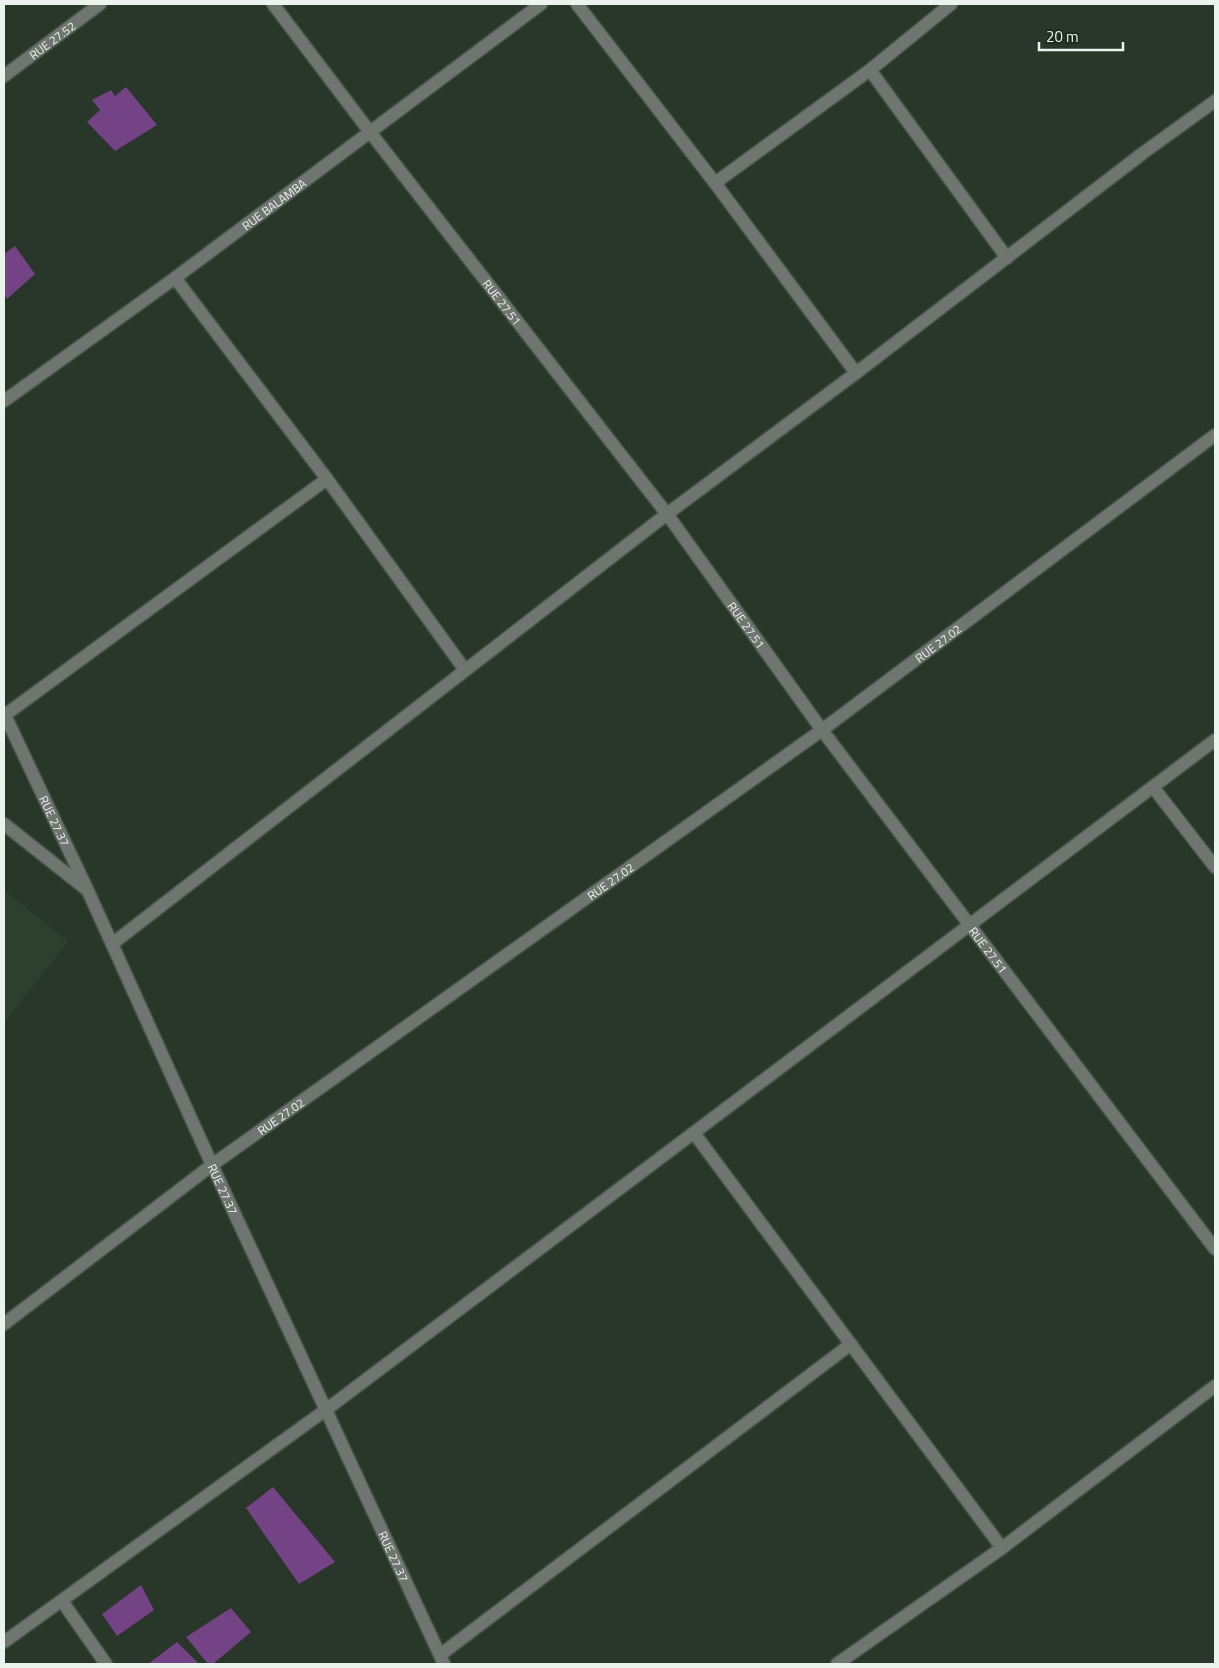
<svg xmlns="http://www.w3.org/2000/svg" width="1219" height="1668" viewBox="0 0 1219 1668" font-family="'Titillium Web',sans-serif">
	<rect width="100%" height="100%" fill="#29362a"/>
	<path fill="#2d402f" d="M4 890 68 941 4 1023Z"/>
	<path fill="#734385" d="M126 87 157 125 115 151 87 122 100 110 92 100 111 90 115 96Z
		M15 246 35 274 7 299 4 295V254Z
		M273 1487 335 1562 299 1584 246 1508Z
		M141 1585 154 1610 117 1636 102 1614Z
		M231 1608 251 1632 213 1664H208L186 1637Z
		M177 1642 199 1664H148Z"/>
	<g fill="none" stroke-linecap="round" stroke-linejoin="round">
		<defs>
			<g id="minor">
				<path id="s1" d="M273 4 370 132 667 514 822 730 1215 1249"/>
				<path d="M577 4 715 183 856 373"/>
				<path d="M870 70 1007 258"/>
				<path id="s2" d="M4 76 100 4"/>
				<path d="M715 183 870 70 951 4"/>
				<path d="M175 278 327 479 465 670"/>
				<path id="s3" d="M4 401 175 278 541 4"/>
				<path id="s4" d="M4 713 88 891 212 1165 444 1664"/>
				<path d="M5 715 327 479"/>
				<path d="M1153 787 1215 867"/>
				<path d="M4 824 86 889"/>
				<path d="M112 944 667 514 856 373 1143 153 1215 101"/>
				<path d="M694 1133 1002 1548"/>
				<path id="s5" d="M4 1324 212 1165 822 730 1215 435"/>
				<path d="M62 1601 106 1664"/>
				<path d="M4 1642 327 1409 1215 740"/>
				<path d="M440 1655 851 1344"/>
				<path d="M837 1664 1002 1548 1215 1386"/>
			</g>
		</defs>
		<use href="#minor" stroke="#485449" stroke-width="15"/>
		<use href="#minor" stroke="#6f756f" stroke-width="12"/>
	</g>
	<g text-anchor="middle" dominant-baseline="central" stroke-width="4.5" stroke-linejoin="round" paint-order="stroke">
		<g font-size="12" fill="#ebf4ec" stroke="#1f2c21">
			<text stroke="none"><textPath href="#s2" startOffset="60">RUE 27.52</textPath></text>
			<text stroke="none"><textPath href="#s3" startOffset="334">RUE BALAMBA</textPath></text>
			<text stroke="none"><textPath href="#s1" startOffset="376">RUE 27.51</textPath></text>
			<text stroke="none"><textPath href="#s1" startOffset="781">RUE 27.51</textPath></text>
			<text stroke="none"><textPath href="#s5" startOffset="1156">RUE 27.02</textPath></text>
			<text stroke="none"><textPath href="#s4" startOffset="119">RUE 27.37</textPath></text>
			<text stroke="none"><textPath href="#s5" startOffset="751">RUE 27.02</textPath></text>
			<text stroke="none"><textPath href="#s1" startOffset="1186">RUE 27.51</textPath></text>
			<text stroke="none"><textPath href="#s5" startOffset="346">RUE 27.02</textPath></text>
			<text stroke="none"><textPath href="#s4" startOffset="524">RUE 27.37</textPath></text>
			<text stroke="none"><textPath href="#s4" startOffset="929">RUE 27.37</textPath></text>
		</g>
	</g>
	<rect width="1219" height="1668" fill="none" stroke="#ebf4ec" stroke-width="10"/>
	<path d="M1039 42v8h84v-8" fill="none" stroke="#ebf4ec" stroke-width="2.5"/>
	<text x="1046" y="42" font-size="15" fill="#ebf4ec" stroke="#1f2c21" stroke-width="4" paint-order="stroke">20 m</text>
</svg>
